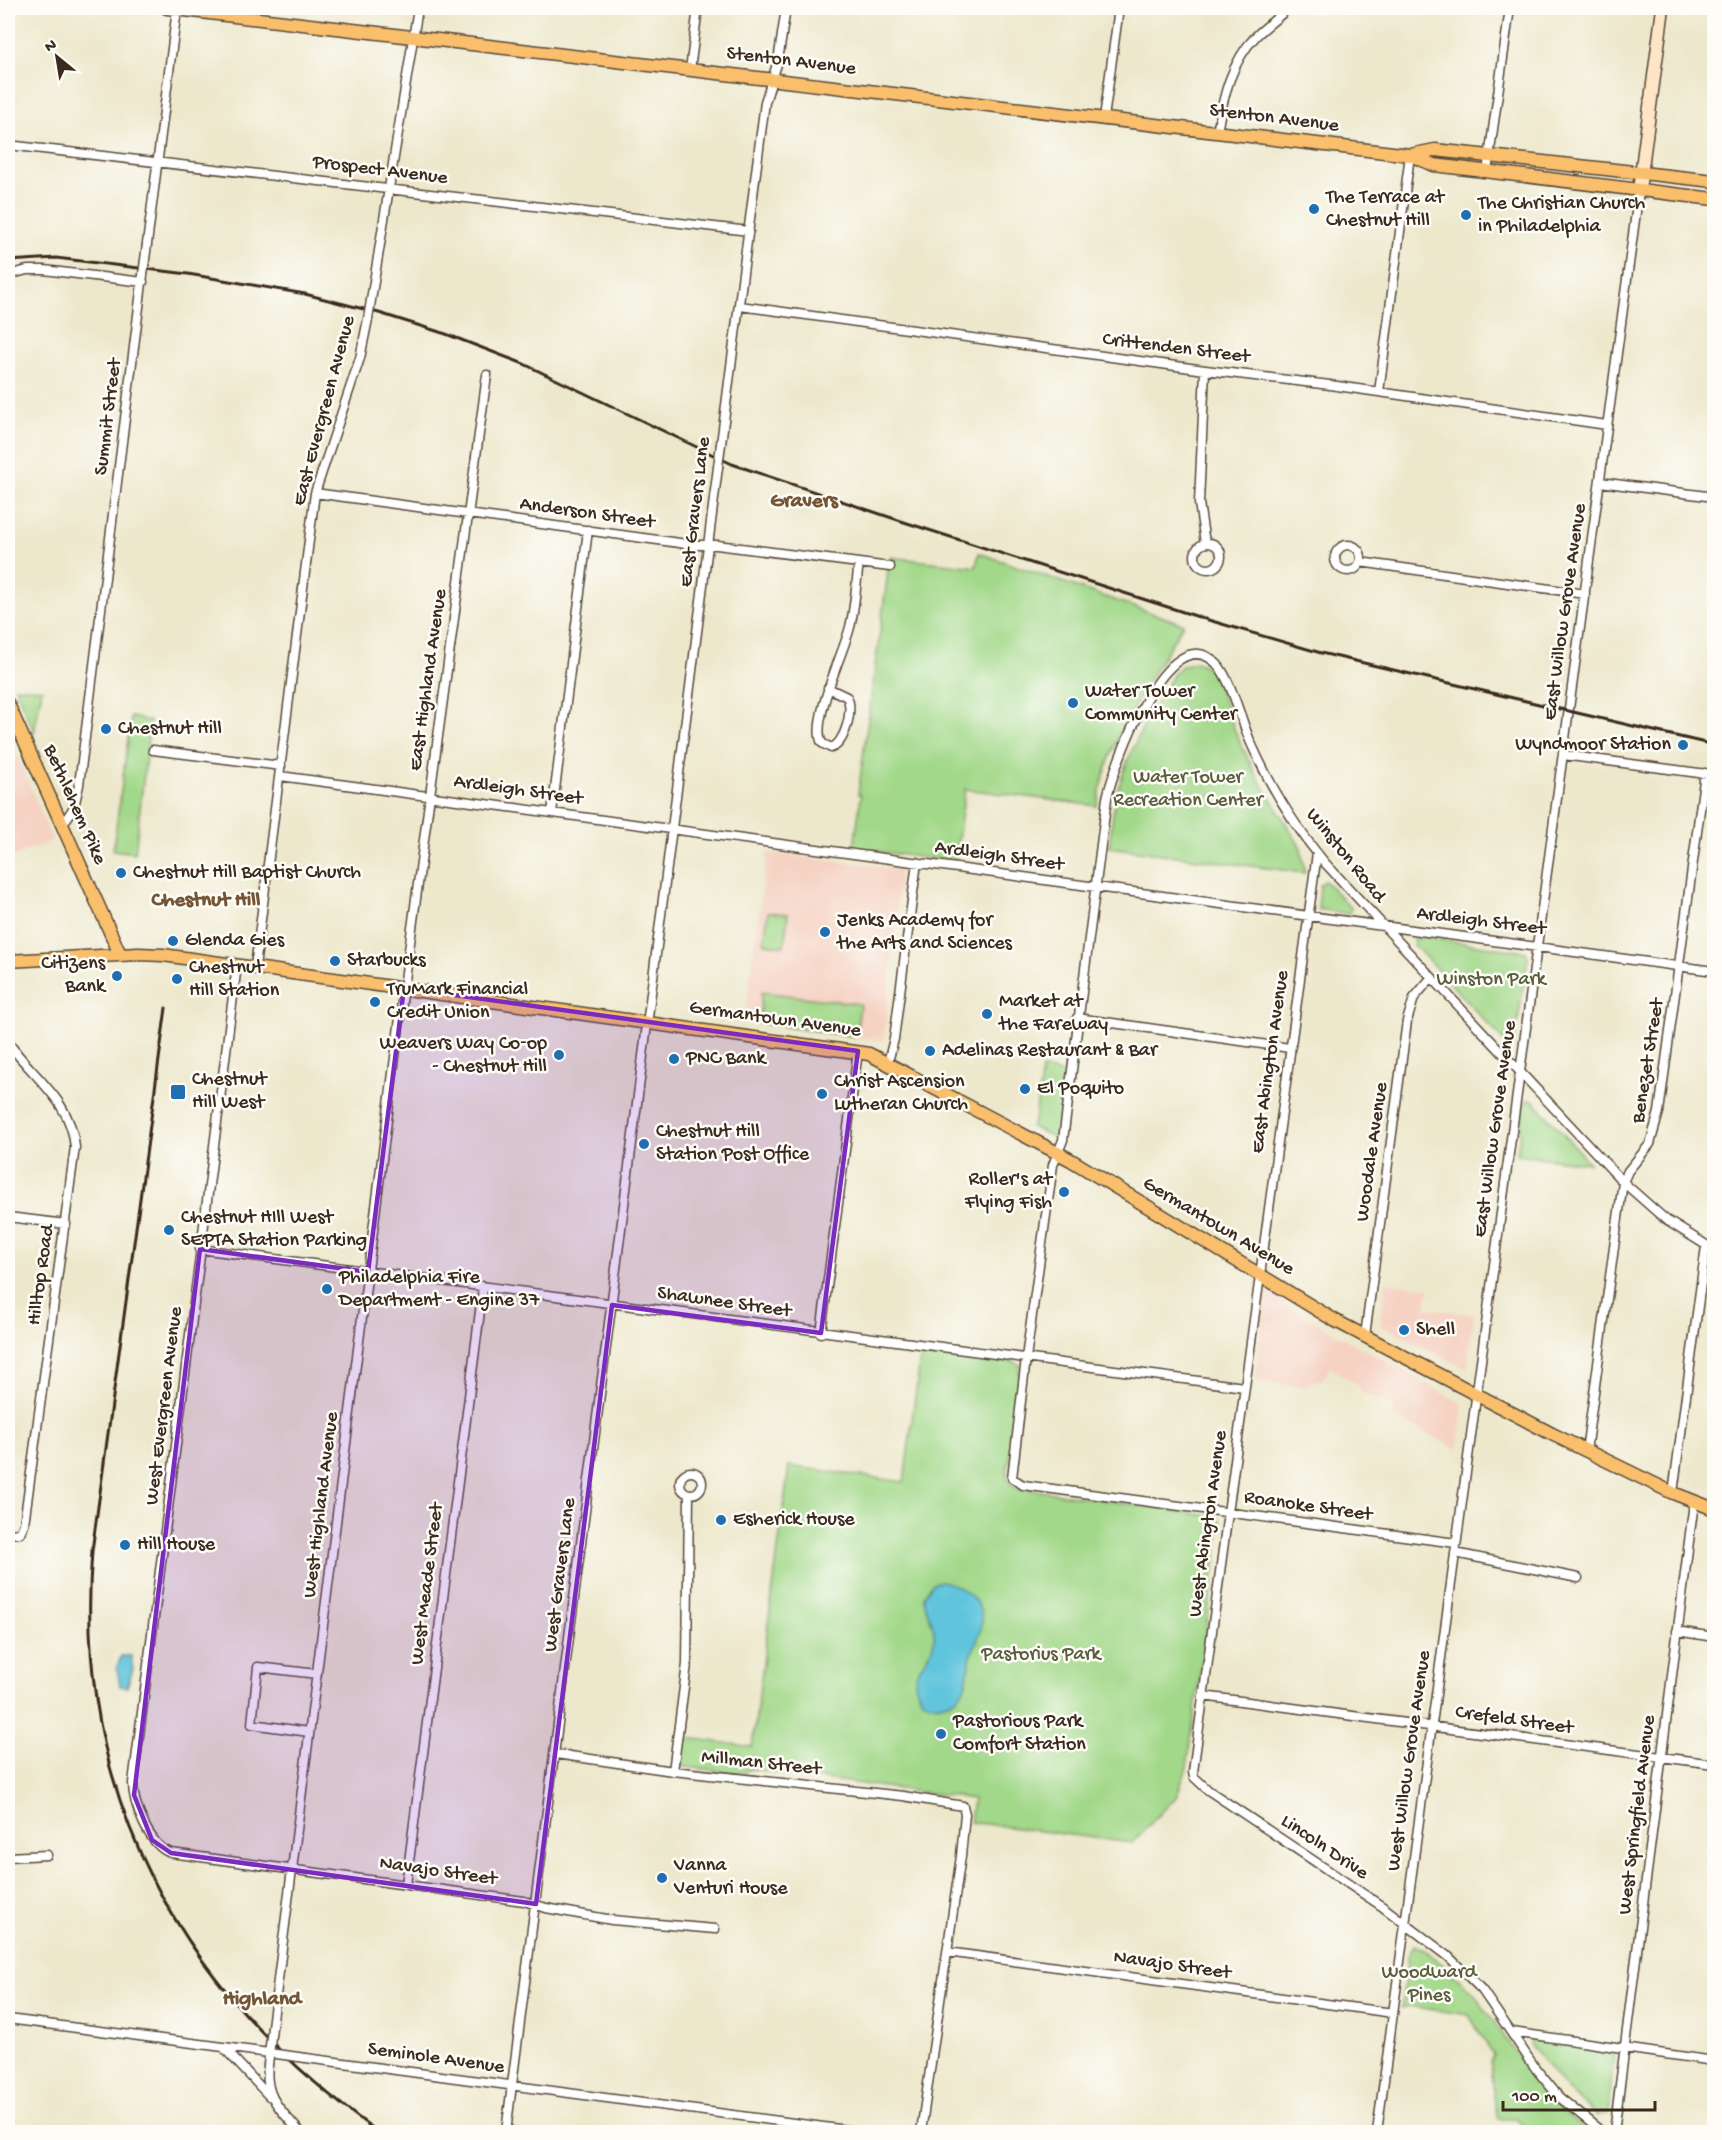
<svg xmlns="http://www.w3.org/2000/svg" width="1722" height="2140" viewBox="0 0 1722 2140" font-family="'Gochi Hand',sans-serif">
	<rect width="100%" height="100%" fill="#fdfcf7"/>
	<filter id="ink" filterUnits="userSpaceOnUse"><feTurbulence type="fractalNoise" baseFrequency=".0167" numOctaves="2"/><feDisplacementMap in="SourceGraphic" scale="12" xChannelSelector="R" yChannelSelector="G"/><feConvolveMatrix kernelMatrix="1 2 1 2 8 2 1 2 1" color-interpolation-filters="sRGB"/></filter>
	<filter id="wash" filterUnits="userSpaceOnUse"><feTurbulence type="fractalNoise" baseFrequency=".008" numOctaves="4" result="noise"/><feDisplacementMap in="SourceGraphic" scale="24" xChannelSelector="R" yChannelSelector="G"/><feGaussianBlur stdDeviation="1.35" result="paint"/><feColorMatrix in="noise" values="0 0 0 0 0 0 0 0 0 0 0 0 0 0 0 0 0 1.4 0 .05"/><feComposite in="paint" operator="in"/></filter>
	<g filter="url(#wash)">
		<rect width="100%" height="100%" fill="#ede8cc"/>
		<path fill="#f5d2c2" d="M8 732 52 840 8 859Z
			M767 853 900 869 884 1041 744 1021Z
			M1386 1282 1429 1288 1426 1308 1474 1314 1467 1369 1380 1325Z
			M1269 1292 1284 1301 1286 1306 1463 1404 1458 1449 1392 1416 1395 1407 1361 1392 1358 1385 1330 1368 1322 1380H1316L1305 1387 1256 1380 1264 1295Z"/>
		<path fill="#a2d889" stroke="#6e8154" stroke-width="1.5" d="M979 553 1183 624C1150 681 1107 739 1097 806L965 789 955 862 854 848 861 795 858 794 890 557 976 567Z
			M1195 662 1204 665 1214 674 1236 734 1255 773 1301 848 1305 873 1109 847 1115 798 1127 762 1144 724 1175 672 1182 666Z
			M15 687 42 689 34 733Z
			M131 717 150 721 135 853 113 850Z
			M1325 881 1351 908 1350 914 1318 909 1320 885Z
			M768 912 788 914 784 946 764 943Z
			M1422 937 1526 952 1528 957 1514 1045 1507 1044 1414 945 1413 939Z
			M762 992 860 1004 856 1037 759 1023Z
			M1042 1069 1066 1074 1058 1133 1053 1137 1031 1127 1035 1118Z
			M1529 1099 1533 1100 1589 1163 1517 1155 1524 1105Z
			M921 1352 1015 1362 1020 1365 1017 1407 1007 1474 1008 1481 1014 1487 1217 1517 1221 1521 1187 1768 1176 1797 1132 1843 970 1822 973 1799 751 1769 742 1773 685 1767 680 1762 682 1737 752 1747 789 1466 904 1482Z
			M1414 1945 1427 1951 1474 1993 1535 2081 1554 2104 1586 2132H1530L1516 2119H1499C1491 2100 1495 2080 1490 2062L1493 2055 1469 2015 1409 2006 1401 2008 1408 1956Z
			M1532 2039 1606 2051 1614 2056 1608 2114 1597 2116 1566 2089 1530 2044Z"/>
		<path fill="#5fc4dc" stroke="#4d777d" stroke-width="1.5" d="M942 1581C960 1585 983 1600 982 1620 982 1633 975 1644 971 1656 965 1677 971 1696 944 1703 936 1706 930 1705 923 1699 902 1673 928 1667 934 1641 937 1624 923 1611 924 1595L933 1583Z
			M121 1656H131L133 1669 127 1687 120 1686 117 1668Z"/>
	</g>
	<g filter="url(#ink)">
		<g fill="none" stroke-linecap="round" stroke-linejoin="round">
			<defs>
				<path id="street" d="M690 70 698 8
					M1104 118 1119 8
					M1217 132C1223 97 1231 62 1256 36 1266 26 1278 18 1288 8
					M8 145 749 231
					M1487 172 1510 8
					M147 244 177 9
					M8 275 27 270H44L143 282
					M372 294 418 8
					M740 306 1205 370 1330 385 1607 425
					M1379 392 1410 155
					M721 444 765 102 778 61 786 8
					M1600 482 1714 497
					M315 493 694 545H717L890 567
					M1195 556a13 13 0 1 1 26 0a13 13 0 1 1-26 0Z
					M1205 543 1199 503 1205 370
					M1335 558a13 13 0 1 1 26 0a13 13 0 1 1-26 0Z
					M1360 562 1585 594
					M828 688 847 697C854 709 845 744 831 748L822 743C810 722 844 652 850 627 855 607 856 584 859 563
					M153 750 281 766
					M1563 755 1714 775
					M280 776 1714 971
					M552 813 588 530
					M62 826 74 807 79 785 143 275
					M1317 853 1193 1772 1194 1777 1208 1790 1383 1907 1448 1956 1482 1990 1536 2069 1559 2097 1602 2132
					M237 965 133 1783C133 1804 149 1846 171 1853L524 1901 546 1908 612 1920 715 1929
					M255 967 315 493 360 358 368 319
					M1077 1018 1290 1048
					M8 1042C33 1078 71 1100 75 1147L24 1524 20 1533 8 1534
					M888 1062 894 1039 917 862
					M8 1217 66 1224
					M200 1249 1244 1387
					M821 1333 858 1051
					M1365 1336 1407 1021 1414 998 1431 978
					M1586 1451 1623 1182 1628 1171 1650 1144 1659 1112 1705 773
					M680 1483a11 11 0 1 1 22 0a11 11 0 1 1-22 0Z
					M1673 1493 1706 1246
					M1456 1543 1023 1485 1012 1478 1026 1358 1053 1165 1063 1140 1107 798C1114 766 1168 614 1217 664 1232 681 1241 721 1251 743 1270 786 1295 827 1325 863L1623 1182 1666 1220 1714 1250
					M1455 1553 1578 1578
					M1677 1631 1714 1637
					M1203 1696 1714 1764
					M309 1732 252 1724 258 1667 317 1674
					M556 1754 673 1771 903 1796 963 1806 965 1814 961 1856 921 2132
					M673 1771 687 1664 689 1494
					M8 1857 47 1855
					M406 1885 483 1288
					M947 1952 1393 2013
					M8 2019 254 2051
					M272 2027 402 1002 487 375
					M1512 2032 1714 2061
					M224 2048 269 2096
					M306 2058 861 2132
					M268 2065C264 2097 280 2109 300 2132
					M506 2132 718 467
					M1377 2132 1639 190
					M1614 2132 1694 1502"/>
				<path id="secondary" d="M1639 190 1663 8"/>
				<path id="primary" d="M167 8 1410 155 1434 165 1714 199
					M1410 155 1435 150 1714 181
					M8 704 120 954
					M8 961 138 954 163 955 869 1054 1071 1160 1334 1320 1552 1434 1673 1493 1714 1509"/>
			</defs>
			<use href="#street" stroke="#564638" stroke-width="11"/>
			<use href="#secondary" stroke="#564638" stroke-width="15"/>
			<use href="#primary" stroke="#564638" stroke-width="15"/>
			<use href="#street" stroke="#fff" stroke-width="8"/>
			<use href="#secondary" stroke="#fde5c5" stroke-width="12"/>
			<use href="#primary" stroke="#f9bf6d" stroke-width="12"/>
			<path stroke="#3b2a1e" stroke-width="3" d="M8 261 56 258 188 274 305 294 379 313 446 334 524 364 732 464 901 521 1205 619 1321 653 1714 745
				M166 1008 92 1551C72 1796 181 1991 378 2132"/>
			<defs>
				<path id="street-bridge" d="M143 275 147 244
					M368 319 372 294
					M718 467 721 444
					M254 2051 306 2058
					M268 2065 272 2027"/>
			</defs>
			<use href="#street-bridge" stroke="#564638" stroke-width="11" stroke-linecap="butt"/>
			<use href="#street-bridge" stroke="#fff" stroke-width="8"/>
		</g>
	</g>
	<path fill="#7b2cbf" fill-opacity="0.2" stroke="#7b2cbf" stroke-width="4.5" stroke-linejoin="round" d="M404 988 858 1051 821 1333 612 1305 536 1904 171 1853 152 1840 134 1795 200 1249 368 1272Z"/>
	<g fill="#1f6fb2" stroke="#fdfcf7" stroke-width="2">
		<circle cx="1314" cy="209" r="6"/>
		<circle cx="1466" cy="215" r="6"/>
		<circle cx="1073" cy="703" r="6"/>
		<circle cx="106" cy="729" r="6"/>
		<circle cx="1683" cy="745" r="6"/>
		<circle cx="121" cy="873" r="6"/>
		<circle cx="825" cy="932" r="6"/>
		<circle cx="173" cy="941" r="6"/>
		<circle cx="335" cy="961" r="6"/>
		<circle cx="117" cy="976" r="6"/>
		<circle cx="177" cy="979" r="6"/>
		<circle cx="375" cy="1002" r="6"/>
		<circle cx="987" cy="1014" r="6"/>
		<circle cx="930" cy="1051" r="6"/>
		<circle cx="559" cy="1055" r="6"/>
		<circle cx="674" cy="1059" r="6"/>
		<circle cx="1025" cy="1089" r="6"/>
		<rect x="170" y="1084" width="16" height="16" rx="3"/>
		<circle cx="822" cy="1094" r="6"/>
		<circle cx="644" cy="1144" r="6"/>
		<circle cx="1064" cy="1192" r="6"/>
		<circle cx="169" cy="1230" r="6"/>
		<circle cx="327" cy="1289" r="6"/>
		<circle cx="1404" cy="1330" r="6"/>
		<circle cx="721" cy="1520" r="6"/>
		<circle cx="125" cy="1545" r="6"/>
		<circle cx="941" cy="1734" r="6"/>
		<circle cx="662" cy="1878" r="6"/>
	</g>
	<g text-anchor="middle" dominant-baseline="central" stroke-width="5" stroke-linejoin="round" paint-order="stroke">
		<g font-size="20" fill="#3b2a1e" stroke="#fdfcf7">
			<text transform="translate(791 62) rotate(7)">Stenton Avenue</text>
			<text transform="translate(1274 119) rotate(7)">Stenton Avenue</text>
			<text transform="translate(380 171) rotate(7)">Prospect Avenue</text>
			<text transform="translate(1176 349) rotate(7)">Crittenden Street</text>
			<text transform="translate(325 411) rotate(-75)">East Evergreen Avenue</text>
			<text transform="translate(109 417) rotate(-83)">Summit Street</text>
			<text transform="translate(696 512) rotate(-83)">East Gravers Lane</text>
			<text transform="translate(587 514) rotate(8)">Anderson Street</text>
			<text transform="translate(1566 612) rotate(-82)">East Willow Grove Avenue</text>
			<text transform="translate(429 680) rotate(-82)">East Highland Avenue</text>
			<text transform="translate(518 791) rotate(8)">Ardleigh Street</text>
			<text transform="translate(74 805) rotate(66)">Bethlehem Pike</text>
			<text transform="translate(1345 856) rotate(51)">Winston Road</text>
			<text transform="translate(999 857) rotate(8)">Ardleigh Street</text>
			<text transform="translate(1481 922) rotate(7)">Ardleigh Street</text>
			<text transform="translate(775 1020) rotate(8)">Germantown Avenue</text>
			<text transform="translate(1649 1061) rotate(-81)">Benezet Street</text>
			<text transform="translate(1271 1062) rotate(-82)">East Abington Avenue</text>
			<text transform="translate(1496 1129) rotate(-82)">East Willow Grove Avenue</text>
			<text transform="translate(1373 1152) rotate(-82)">Woodale Avenue</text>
			<text transform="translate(1218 1227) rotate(31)">Germantown Avenue</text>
			<text transform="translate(42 1275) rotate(-82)">Hilltop Road</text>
			<text transform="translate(724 1303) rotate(8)">Shawnee Street</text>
			<text transform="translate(165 1406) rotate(-83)">West Evergreen Avenue</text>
			<text transform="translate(322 1505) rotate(-83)">West Highland Avenue</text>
			<text transform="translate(1308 1507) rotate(8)">Roanoke Street</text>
			<text transform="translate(1209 1524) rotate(-82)">West Abington Avenue</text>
			<text transform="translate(561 1575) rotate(-83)">West Gravers Lane</text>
			<text transform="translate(428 1584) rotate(-83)">West Meade Street</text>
			<text transform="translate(1514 1721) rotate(8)">Crefeld Street</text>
			<text transform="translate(1410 1761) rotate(-82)">West Willow Grove Avenue</text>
			<text transform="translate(761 1764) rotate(6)">Millman Street</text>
			<text transform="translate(1638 1815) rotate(-83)">West Springfield Avenue</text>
			<text transform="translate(1324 1848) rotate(34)">Lincoln Drive</text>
			<text transform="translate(438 1872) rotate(8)">Navajo Street</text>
			<text transform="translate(1172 1966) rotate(8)">Navajo Street</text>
			<text transform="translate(436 2059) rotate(8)">Seminole Avenue</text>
		</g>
		<g font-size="20" fill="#3b2a1e" stroke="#fdfcf7" text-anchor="start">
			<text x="1326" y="198">The Terrace at<tspan x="1326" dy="23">Chestnut Hill</tspan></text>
			<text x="1478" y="204">The Christian Church<tspan x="1478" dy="23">in Philadelphia</tspan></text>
			<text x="1085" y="692">Water Tower<tspan x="1085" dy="23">Community Center</tspan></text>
			<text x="118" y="729">Chestnut Hill</text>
			<text x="1671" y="745" text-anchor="end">Wyndmoor Station</text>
			<text x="133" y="873">Chestnut Hill Baptist Church</text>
			<text x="837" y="921">Jenks Academy for<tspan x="837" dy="23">the Arts and Sciences</tspan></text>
			<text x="185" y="941">Glenda Gies</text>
			<text x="347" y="961">Starbucks</text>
			<text x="105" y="964" text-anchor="end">Citizens<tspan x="105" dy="23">Bank</tspan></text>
			<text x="189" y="968">Chestnut<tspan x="189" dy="23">Hill Station</tspan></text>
			<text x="387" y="990">TruMark Financial<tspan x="387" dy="23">Credit Union</tspan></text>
			<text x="999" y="1002">Market at<tspan x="999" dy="23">the Fareway</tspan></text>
			<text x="547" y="1044" text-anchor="end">Weavers Way Co‑op<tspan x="547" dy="23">- Chestnut Hill</tspan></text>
			<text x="942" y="1051">Adelinas Restaurant &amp; Bar</text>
			<text x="686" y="1059">PNC Bank</text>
			<text x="192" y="1080">Chestnut<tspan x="192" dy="23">Hill West</tspan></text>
			<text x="834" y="1082">Christ Ascension<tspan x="834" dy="23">Lutheran Church</tspan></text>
			<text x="1037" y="1089">El Poquito</text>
			<text x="656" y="1132">Chestnut Hill<tspan x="656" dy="23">Station Post Office</tspan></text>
			<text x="1052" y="1180" text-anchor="end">Roller's at<tspan x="1052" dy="23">Flying Fish</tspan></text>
			<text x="181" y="1218">Chestnut HIll West<tspan x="181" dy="23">SEPTA Station Parking</tspan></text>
			<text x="339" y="1278">Philadelphia Fire<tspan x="339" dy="23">Department - Engine 37</tspan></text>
			<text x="1416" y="1330">Shell</text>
			<text x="733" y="1520">Esherick House</text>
			<text x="137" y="1545">Hill House</text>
			<text x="953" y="1722">Pastorious Park<tspan x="953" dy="23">Comfort Station</tspan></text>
			<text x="674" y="1866">Vanna<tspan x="674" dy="23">Venturi House</tspan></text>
		</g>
		<g font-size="20" fill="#5a5e3e" stroke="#fdfcf7">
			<text x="1188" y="778">Water Tower<tspan x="1188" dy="23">Recreation Center</tspan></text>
			<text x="1491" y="980">Winston Park</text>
			<text x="1041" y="1655">Pastorius Park</text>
			<text x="1429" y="1973">Woodward<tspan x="1429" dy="23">Pines</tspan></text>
		</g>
		<g font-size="21" font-weight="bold" fill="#745536" stroke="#fdfcf7">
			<text x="804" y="502">Gravers</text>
			<text x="206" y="901">Chestnut Hill</text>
			<text x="262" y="2000">Highland</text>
		</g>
	</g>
	<rect width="1722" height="2140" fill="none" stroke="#fdfcf7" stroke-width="30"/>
	<g transform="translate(57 57) rotate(330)" stroke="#fdfcf7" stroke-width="4.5" paint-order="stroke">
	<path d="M0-4.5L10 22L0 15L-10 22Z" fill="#3b2a1e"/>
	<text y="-9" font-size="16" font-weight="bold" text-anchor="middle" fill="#3b2a1e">N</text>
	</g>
	<path d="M1503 2101v9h152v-9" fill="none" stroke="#3b2a1e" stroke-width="3"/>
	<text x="1512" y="2101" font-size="18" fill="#3b2a1e" stroke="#fdfcf7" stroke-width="4.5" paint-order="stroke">100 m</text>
</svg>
